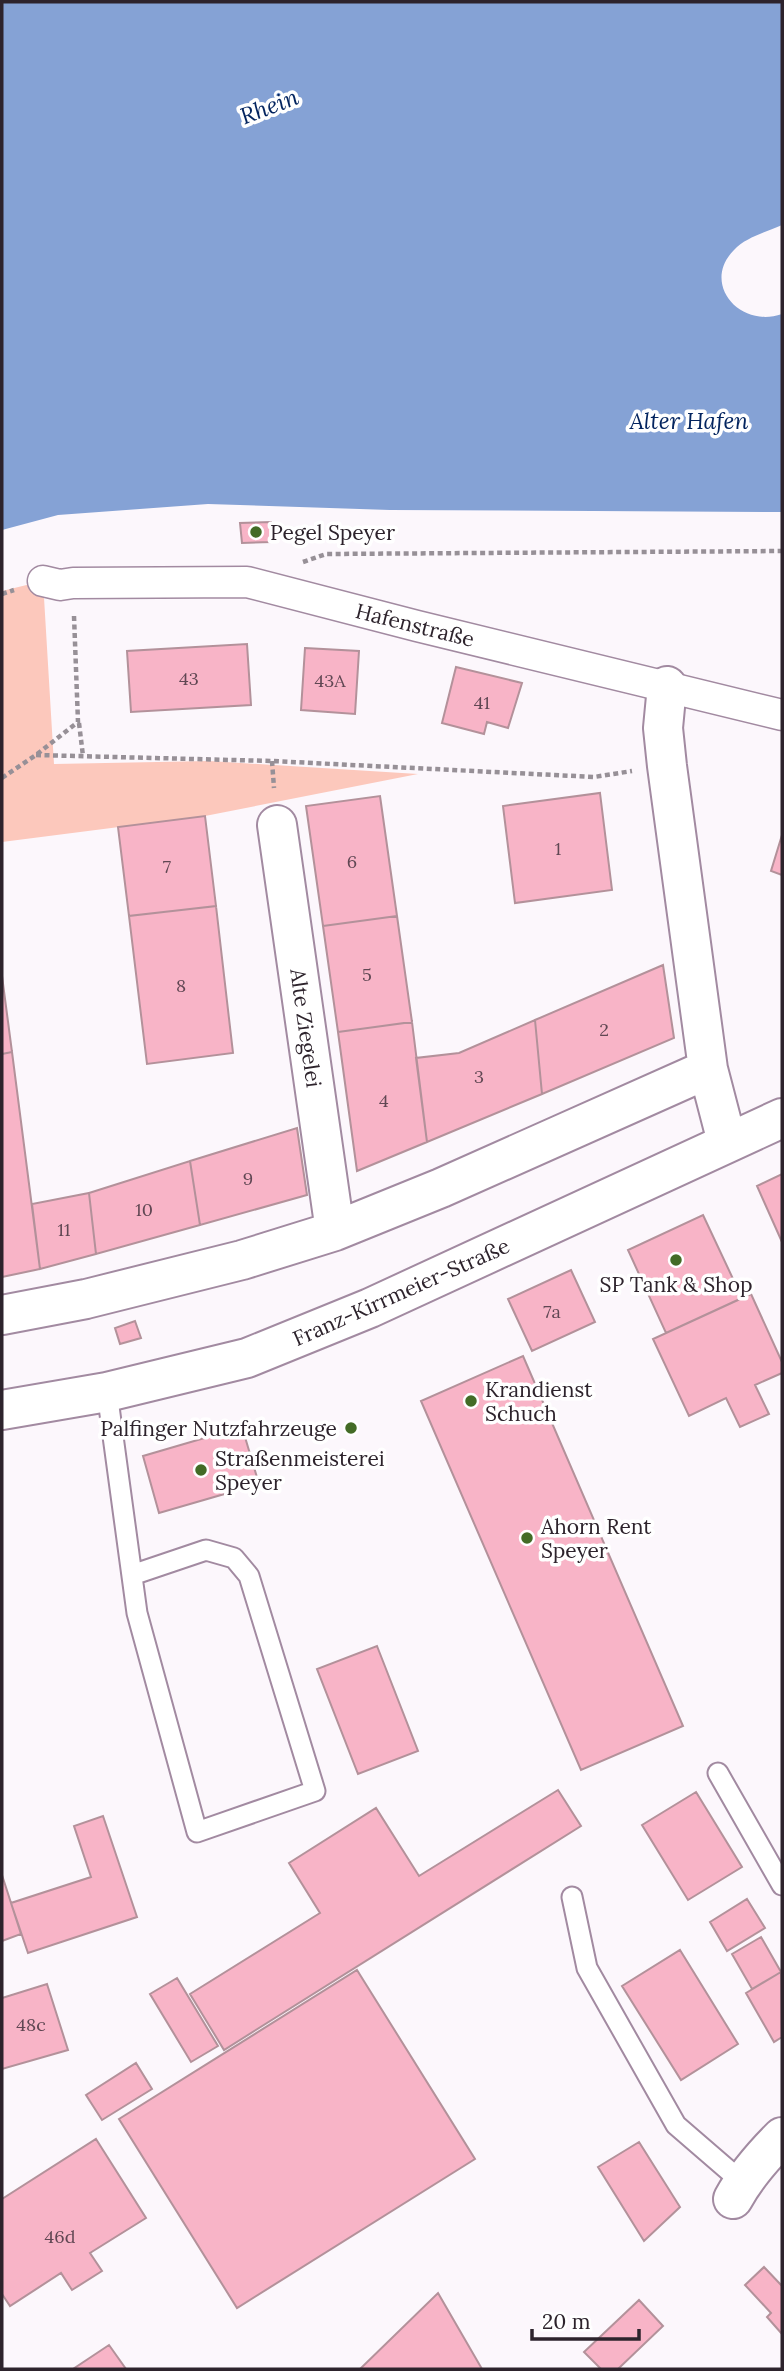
<svg xmlns="http://www.w3.org/2000/svg" width="784" height="2371" viewBox="0 0 784 2371" font-family="Lora,serif">
	<rect width="100%" height="100%" fill="#fcf7fc"/>
	<path fill="#fcc8bc" d="M43 581 54 764 209 761 418 774 205 816 2 842V591Z"/>
	<path fill="#85a2d5" d="M2 2H782V225C767 232 746 237 734 250 701 283 739 329 782 314V512L390 510 208 504 58 515 2 530Z"/>
	<path fill="#f8b4c7" stroke="#b3919a" stroke-width="2" d="M271 522V542L242 543 240 523Z
		M247 644 251 705 131 712 127 651Z
		M305 648 359 651 355 714 301 710Z
		M456 667 522 683 508 728 487 722 484 734 442 723Z
		M600 793 612 890 515 903 503 806Z
		M380 796 397 916 323 926 306 806Z
		M205 816 216 906 129 916 118 827Z
		M782 835V875L771 871Z
		M216 906 233 1053 147 1064 129 916Z
		M397 916 412 1022 338 1032 323 926Z
		M663 965 674 1038 542 1094 535 1020Z
		M2 976 12 1052 2 1054Z
		M535 1020 542 1094 427 1142 416 1058 459 1053Z
		M412 1022 427 1142 357 1171 338 1032Z
		M12 1052 40 1269 2 1277V1054Z
		M297 1128 307 1195 200 1225 190 1161Z
		M190 1161 200 1225 96 1254 89 1193Z
		M782 1174V1242L757 1186Z
		M89 1193 96 1254 40 1269 32 1204Z
		M703 1215 742 1298 666 1333 628 1250Z
		M571 1270 595 1322 532 1351 508 1299Z
		M751 1294 782 1362V1373L755 1385 769 1414 740 1427 726 1398 689 1416 653 1339Z
		M135 1321 141 1338 120 1344 115 1328Z
		M523 1356 683 1726 581 1770 421 1401Z
		M242 1427 259 1484 159 1513 143 1456Z
		M377 1646 418 1751 358 1774 317 1669Z
		M558 1790 581 1826 224 2050 190 1994 320 1913 289 1863 376 1808 419 1876Z
		M696 1792 742 1867 688 1900 642 1825Z
		M103 1816 137 1917 28 1953 11 1903 91 1877 74 1826Z
		M2 1875 21 1934 2 1941Z
		M747 1899 765 1928 727 1951 710 1922Z
		M761 1937 781 1972 752 1989 732 1954Z
		M680 1950 738 2044 681 2080 622 1986Z
		M357 1970 475 2159 237 2308 119 2119Z
		M781 1972 782 2037 774 2042 746 1993Z
		M177 1978 218 2046 191 2062 150 1994Z
		M47 1984 68 2050 2 2069V1998Z
		M136 2063 152 2089 102 2120 86 2095Z
		M96 2139 146 2218 90 2253 102 2271 72 2290 61 2273 10 2306 2 2294V2199Z
		M639 2142 680 2207 644 2241 598 2167Z
		M764 2267 782 2286V2334L767 2317 771 2313 745 2285Z
		M438 2293 482 2369H360Z
		M639 2300 663 2326 618 2369H601L584 2352Z
		M109 2345 126 2369H73Z"/>
	<g fill="none" stroke-linecap="round" stroke-linejoin="round">
		<defs>
			<path id="service" d="M107 1392 137 1613 197 1832 315 1791 249 1576 234 1558 206 1550 132 1575
				M718 1773 782 1885
				M572 1897 587 1968 676 2125 742 2182"/>
			<path id="pedestrian" d="M43 581 60 585 73 583 247 582 417 626 782 715"/>
			<path id="minor" d="M667 686 663 728 667 766 708 1069 727 1142
				M277 825 335 1231
				M2 1315 86 1299 242 1260 335 1231 441 1188 708 1069
				M733 2199C746 2175 763 2156 782 2137"/>
			<path id="tertiary" d="M2 1410 107 1392 247 1358 370 1308 782 1118"/>
		</defs>
		<use href="#service" stroke="#a28aa1" stroke-width="23"/>
		<use href="#pedestrian" stroke="#a28aa1" stroke-width="33"/>
		<use href="#minor" stroke="#a28aa1" stroke-width="42"/>
		<use href="#tertiary" stroke="#a28aa1" stroke-width="42"/>
		<path stroke="#979097" stroke-width="4.5" stroke-dasharray="5 3.5" stroke-linecap="butt" d="M303 562 326 554 782 551
			M2 594 14 590
			M79 723 83 756
			M36 755 272 761 594 777 632 771
			M272 761 274 788
			M2 778 36 755 78 722 74 616"/>
		<use href="#service" stroke="#fff" stroke-width="19"/>
		<use href="#pedestrian" stroke="#fff" stroke-width="30"/>
		<use href="#minor" stroke="#fff" stroke-width="38"/>
		<use href="#tertiary" stroke="#fff" stroke-width="38"/>
	</g>
	<g fill="#436b26" stroke="#fff" stroke-width="2.5">
		<circle cx="256" cy="532" r="7"/>
		<circle cx="676" cy="1260" r="7"/>
		<circle cx="471" cy="1401" r="7"/>
		<circle cx="351" cy="1428" r="7"/>
		<circle cx="201" cy="1470" r="7"/>
		<circle cx="527" cy="1538" r="7"/>
	</g>
	<g text-anchor="middle" dominant-baseline="central" stroke-width="7" stroke-linejoin="round" paint-order="stroke">
		<g font-size="18" fill="#604753">
			<text x="189" y="678">43</text>
			<text x="330" y="680">43A</text>
			<text x="482" y="702">41</text>
			<text x="558" y="848">1</text>
			<text x="352" y="861">6</text>
			<text x="167" y="866">7</text>
			<text x="367" y="974">5</text>
			<text x="181" y="985">8</text>
			<text x="604" y="1029">2</text>
			<text x="479" y="1076">3</text>
			<text x="384" y="1100">4</text>
			<text x="248" y="1178">9</text>
			<text x="144" y="1209">10</text>
			<text x="64" y="1229">11</text>
			<text x="552" y="1311">7a</text>
			<text x="31" y="2024">48c</text>
			<text x="60" y="2236">46d</text>
		</g>
		<g font-size="21" fill="#2d232c" stroke="#fff" text-anchor="start">
			<text x="270" y="532">Pegel Speyer</text>
			<text x="676" y="1284" text-anchor="middle">SP Tank &amp; Shop</text>
			<text x="485" y="1389">Krandienst<tspan x="485" dy="24">Schuch</tspan></text>
			<text x="337" y="1428" text-anchor="end">Palfinger Nutzfahrzeuge</text>
			<text x="215" y="1458">Straßenmeisterei<tspan x="215" dy="24">Speyer</tspan></text>
			<text x="541" y="1526">Ahorn Rent<tspan x="541" dy="24">Speyer</tspan></text>
		</g>
		<g font-size="21" fill="#2d232c" stroke="#fff">
			<text transform="translate(415 625) rotate(14)">Hafenstraße</text>
			<text transform="translate(306 1028) rotate(82)">Alte Ziegelei</text>
			<text transform="translate(401 1292) rotate(-24)">Franz-Kirrmeier-Straße</text>
		</g>
		<g font-size="23" font-style="italic" fill="#03245f" stroke="#fff">
			<text transform="translate(269 106) rotate(-21)">Rhein</text>
			<text x="689" y="420">Alter Hafen</text>
		</g>
	</g>
	<rect width="784" height="2371" fill="none" stroke="#2d232c" stroke-width="7"/>
	<path d="M532 2329v10h107v-10" fill="none" stroke="#2d232c" stroke-width="3.5"/>
	<text x="542" y="2329" font-size="21" fill="#2d232c" stroke="#ffffff" stroke-width="5" paint-order="stroke">20 m</text>
</svg>
